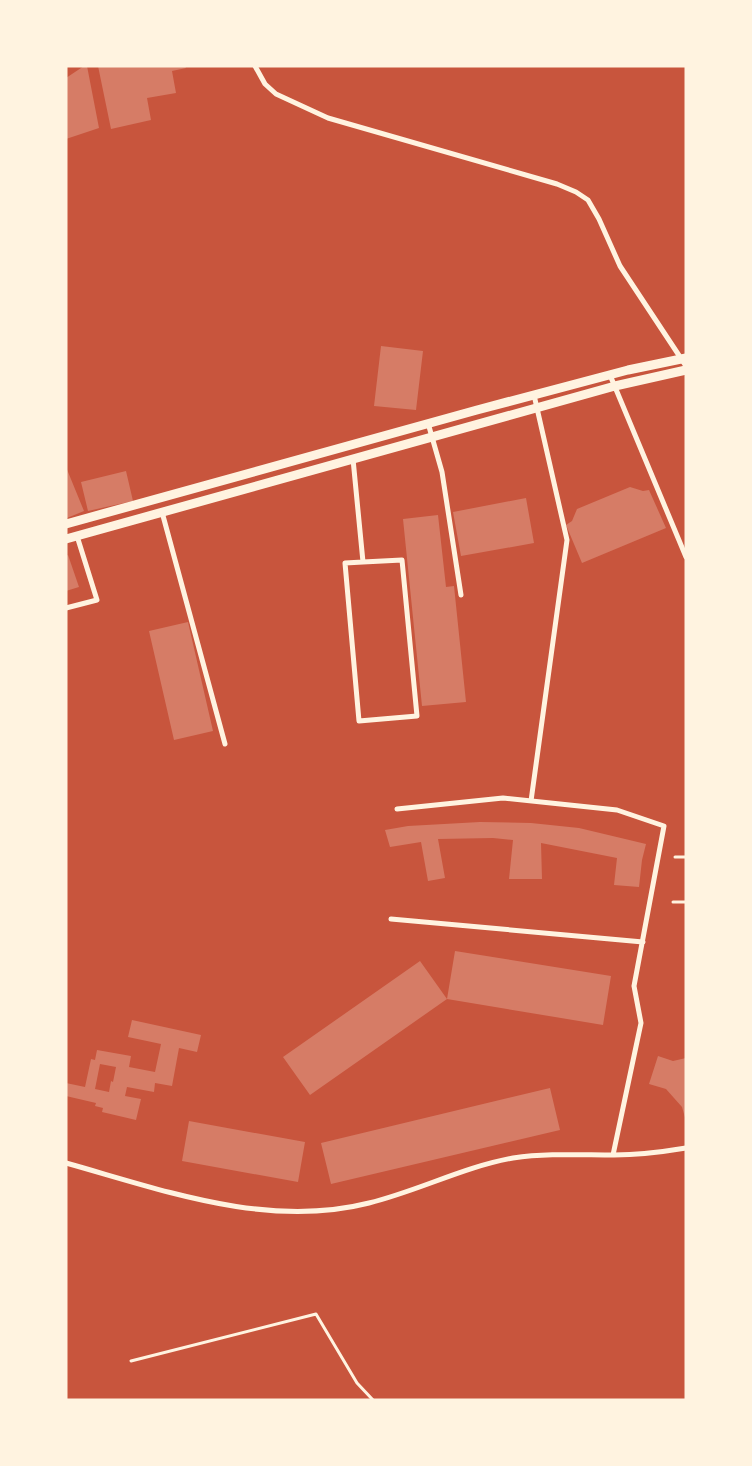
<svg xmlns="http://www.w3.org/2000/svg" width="752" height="1466" viewBox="0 0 752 1466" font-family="Manrope,sans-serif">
	<rect width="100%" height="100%" fill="#c8553d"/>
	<path fill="#d67c66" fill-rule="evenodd" d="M84 66H87L99 128 66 139V78Z
		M98 66H185L186 68 172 71 176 93 147 98 151 120 111 129Z
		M381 346 423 351 416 410 374 406Z
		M66 467 84 511 67 518 66 516Z
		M126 471 133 501 88 511 81 482Z
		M630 487 643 491 649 490 666 528 582 563 566 525 572 521 577 509Z
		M526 498 534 543 461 556 453 512Z
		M438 515 446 587 454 586 466 702 422 706 403 519Z
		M68 555 79 587 66 591V556Z
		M188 622 213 731 174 740 149 631Z
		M480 822 531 823 579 828 646 844 642 860 639 887 614 885 617 858 541 843 542 879H509L513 840 493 838 438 839 445 878 428 881 421 842 390 847 385 830 408 826Z
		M455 951 611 976 603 1025 447 999Z
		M420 961 447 999 310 1095 283 1057Z
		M132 1020 201 1035 197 1052 179 1048 172 1086 155 1083 154 1092 127 1087 125 1096 141 1099 136 1120 102 1112 103 1108 95 1106 96 1103 66 1096V1083L85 1087 91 1059 95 1060 97 1050 131 1056 129 1067 155 1072 161 1044 128 1037ZM100 1064 116 1067 113 1082 111 1081 109 1092 95 1089Z
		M658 1056 673 1061 686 1058V1121L682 1107 666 1089 649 1084Z
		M550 1088 560 1130 331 1184 321 1143Z
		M189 1121 305 1142 298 1182 182 1161Z"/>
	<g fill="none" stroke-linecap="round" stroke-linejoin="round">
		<path stroke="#fff3e0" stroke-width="3" d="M675 857H686
			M673 902H686
			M131 1361 316 1314 357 1383 373 1400"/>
		<path stroke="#fff3e0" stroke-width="5" d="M255 66 265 84 276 94 328 118 557 184 576 192 588 200 599 219 620 266 686 366
			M610 375 686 557
			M428 423 442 472 461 595
			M353 459 363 562 402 560 417 716 359 721 345 563 363 562
			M162 512 225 744
			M66 608 97 600 77 536
			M531 801 567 540 534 395
			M397 809 503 798 617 810 664 826 634 986 641 1023 613 1155
			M391 919 643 942
			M66 1163C163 1190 267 1229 369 1203 418 1191 463 1167 513 1158 547 1153 580 1155 614 1155 638 1155 662 1152 686 1148"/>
		<path stroke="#fff3e0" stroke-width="9" d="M66 524 477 410 628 370 686 358
			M66 539 615 386 686 370"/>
	</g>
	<rect width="752" height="1466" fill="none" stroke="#fff3e0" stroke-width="135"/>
</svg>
